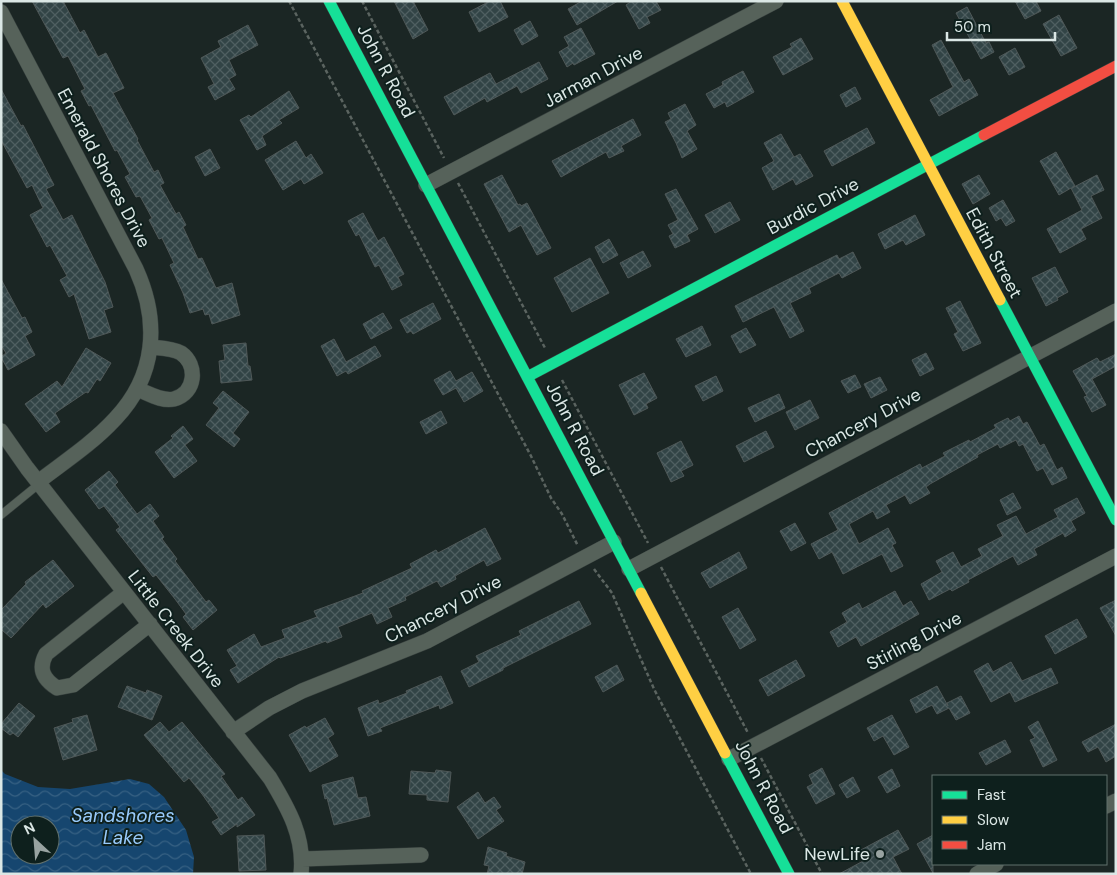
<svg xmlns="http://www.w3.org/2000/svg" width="1117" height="875" viewBox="0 0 1117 875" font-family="'DM Sans',sans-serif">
	<defs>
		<pattern id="water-waves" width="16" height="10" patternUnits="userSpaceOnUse" patternTransform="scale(1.25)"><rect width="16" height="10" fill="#16466f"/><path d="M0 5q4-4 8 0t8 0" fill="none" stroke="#376183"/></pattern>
		<pattern id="building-cross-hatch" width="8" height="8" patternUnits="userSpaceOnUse" patternTransform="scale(1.25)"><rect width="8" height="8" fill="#324446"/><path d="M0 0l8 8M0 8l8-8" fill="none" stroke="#4f5f61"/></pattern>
	</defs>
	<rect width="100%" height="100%" fill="#1b2624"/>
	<path fill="url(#water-waves)" fill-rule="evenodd" d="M1 770 5 774 38 787 70 789 130 779 149 784 164 797 186 830 194 857 193 874H1ZM20 825H50V855H20Z"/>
	<path fill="url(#building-cross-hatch)" stroke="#4f5858" d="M32 1H63L80 33 84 30 98 57 106 53 124 88 113 93 138 139 137 140 154 172 158 170 164 183 160 185 176 214 179 212 186 225 183 227 198 259 202 258 216 288 232 283 240 315 212 324 209 314 205 315 203 309 190 313 183 293 170 265 174 263 162 238 159 239 149 220 152 218 140 196 136 197 125 177 130 174 117 150 115 151 91 105 89 106 81 91 85 89 68 56 63 58Z
		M394 1H413L428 30 413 39Z
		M490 1H500L508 17 479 32 469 12Z
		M582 1H618L577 25 568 9Z
		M632 1H656L661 10 647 17 650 23 639 29 626 5Z
		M1015 1H1036L1041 11 1025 19Z
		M967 7 986 43 989 42 994 52 981 59 956 13Z
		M1059 15 1077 48 1061 56 1043 24Z
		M530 21 538 36 522 45 514 30Z
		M248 25 258 45 229 60 236 75 229 79 235 89 215 100 208 87 214 84 201 58 221 47 218 41Z
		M581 28 595 54 574 65 573 63 567 67 559 52 569 46 564 37Z
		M801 38 813 59 783 75 773 57 792 47 790 44Z
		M941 40 964 82 969 79 978 95 939 116 930 100 953 87 932 45Z
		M1015 48 1025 67 1009 75 999 57Z
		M539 62 548 79 521 93 517 86 487 102 485 98 454 115 444 97 490 73 496 84Z
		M743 71 754 92 727 107 725 102 714 108 706 94 723 85 722 82Z
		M855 87 861 99 846 107 840 95Z
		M1 89 21 126 23 125 54 185 46 189 63 220 72 215 105 282 113 307 104 310 111 332 89 339 74 294 69 297 60 280 67 276 50 245 47 247 30 215 43 208 32 185 27 188 1 140Z
		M289 91 299 108 279 120 282 123 262 136 266 145 257 150 240 120 249 115 251 117Z
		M685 104 696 125 687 131 697 149 682 158 676 143 665 122 671 119 668 113Z
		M633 119 641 135 621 146 624 151 609 158 606 152 561 177 552 161Z
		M867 128 875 143 832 166 824 151Z
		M781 134 794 157 800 154 813 176 796 185 793 179 773 190 762 168 774 161 764 143Z
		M296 141 306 158 311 154 323 173 304 184 301 179 283 190 265 160Z
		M210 149 220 168 205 176 195 157Z
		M1056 152 1075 186 1072 188 1097 175 1104 190 1091 196 1102 218 1081 229 1086 239 1060 253 1047 229 1082 210 1071 188 1059 195 1040 161Z
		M502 175 518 205 520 204 521 206 527 203 551 248 537 255 521 225 509 232 484 184Z
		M979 175 990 194 973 204 962 184Z
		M676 189 698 229 687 235 690 241 675 248 669 236 673 234 668 225 678 220 665 194Z
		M1003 200 1015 221 1006 226 1001 218 996 221 989 208Z
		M730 202 740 220 715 233 705 215Z
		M363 213 378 241 384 237 404 274 398 277 402 285 392 290 379 265 375 267 359 234 356 236 348 221Z
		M915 215 925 235 906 245 903 240 885 249 878 234Z
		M609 239 618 255 603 263 595 247Z
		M643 251 651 266 628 278 620 263Z
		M853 252 861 268 842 278 839 273 809 288 811 293 790 303 804 331 790 338 774 307 743 322 735 306 837 255 839 259Z
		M590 258 609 293 572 312 554 278Z
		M1055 267 1068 292 1057 298 1058 300 1046 306 1032 278Z
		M1 279 22 318 25 317 32 332 25 336 35 355 8 370 1 357 6 353 1 345Z
		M960 301 981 343 963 351 954 334 958 332 946 308Z
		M433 303 441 319 413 334 411 331 407 333 400 320Z
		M383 313 392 328 371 339 363 324Z
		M702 326 711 345 686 357 676 339Z
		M746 328 756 345 740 353 731 336Z
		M334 339 346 362 375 346 381 356 348 374 346 371 337 376 321 346Z
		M246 343 248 366H250L252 380 221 383 219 361 225 360 223 345Z
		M86 348 111 363 100 381 97 379 88 393 86 392 55 413 60 422 46 432 25 404 57 381 62 387Z
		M926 353 934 369 920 376 912 360Z
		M1116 354V366L1092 379 1106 405 1092 412 1084 397 1087 396 1073 371 1097 358 1100 362Z
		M450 371 456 381 472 372 483 391 464 402 456 388 443 395 434 380Z
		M644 373 657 398 646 404 648 408 634 415 619 385Z
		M855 375 861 387 848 393 841 381Z
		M716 376 723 391 703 401 695 386Z
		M880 377 887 390 871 398 864 384Z
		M223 391 249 412 233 433 240 439 234 447 206 425 219 408 213 403Z
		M779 394 785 408 755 422 748 408Z
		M810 400 819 418 795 430 786 412Z
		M441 411 447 423 426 434 420 422Z
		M1019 416 1023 424 1027 422 1040 446 1044 444 1057 470 1062 467 1067 478 1052 485 1043 468 1037 471 1023 444 1019 446 1016 440 1000 448 998 444 977 455 978 457 930 484 926 487 930 493 910 504 905 495 886 505 890 512 877 519 873 511 849 524 859 544 888 528 896 543 892 545 903 566 891 572 882 554 843 574 832 552 819 559 811 544 838 530 829 513 920 464 922 468 945 456 943 453 969 440 970 442 996 428 994 425 1008 418 1010 421Z
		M183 426 193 439 185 445 197 461 174 478 155 452 173 438 171 436Z
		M766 431 774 447 744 462 736 446Z
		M681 441 693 465 681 471 684 476 671 482 657 453Z
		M109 471 118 482 115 485 137 514 150 504 159 516 153 521 164 537 162 539 177 559 175 561 206 602 209 600 217 610 193 630 183 617 186 614 175 599 156 575 153 577 116 530 120 527 104 506 99 509 85 490Z
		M1013 493 1021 508 1007 515 1000 500Z
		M1077 498 1085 513 1071 521 1076 530 1065 537 1063 533 1034 549 1037 555 1018 565 1013 556 968 580 969 582 952 591 950 589 929 600 921 584 942 572 936 561 953 552 961 567 982 556 978 549 1003 536 997 525 1016 516 1026 534 1058 517 1054 510Z
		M795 523 806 543 791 551 780 531Z
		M485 528 501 559 487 566 484 560 455 576 456 579 441 587 437 581 405 597 406 600 388 608 392 617 377 624 372 613 338 627 342 637 327 643 326 641 280 658 279 657 238 683 230 670 237 666 227 650 254 634 261 647 285 638 282 630 317 617 314 611 363 593 362 591 412 568 410 564 436 550 438 553Z
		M739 552 747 568 710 588 701 573Z
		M53 560 74 586 46 608 43 604 11 638 1 629V610L26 584 25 582Z
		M895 591 903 606 911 601 919 614 861 646 856 637 838 647 830 632 847 622 842 613 859 603 862 609Z
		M1116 600V636L1100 608Z
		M579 601 591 624 503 668V670L469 687 461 671 479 662 476 656 521 635 519 631Z
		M738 608 756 640 740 649 722 617Z
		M1077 619 1087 637 1055 654 1045 636Z
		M796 660 805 676 768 696 759 680Z
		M1011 662 1022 681 1051 668 1058 683 1015 702 1010 692 991 702 974 671 988 663 993 672Z
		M617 665 624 680 603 692 595 677Z
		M441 676 453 703 440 709 439 705 380 728 382 731 368 736 358 708 378 700 379 704 407 693 406 691Z
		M127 686 146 693 147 690 162 696 152 720 118 707Z
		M937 686 948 706 947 703 961 696 970 713 956 720 949 708 937 714 932 705 916 713 910 700Z
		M19 703 35 716 18 737 13 733 10 735 1 728V724Z
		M87 715 97 750 63 760 54 728 73 722 72 719Z
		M892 715 909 747 894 755 883 736 874 741 867 728Z
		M325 718 334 734 328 738 338 756 310 772 289 735 305 726 306 728Z
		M1038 721 1057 760 1043 767 1030 740 1035 738 1028 727Z
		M160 722 169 732 182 722 225 774 221 776 238 800 242 797 255 815 237 827V824L221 835 212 822 219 818 202 794 189 778 184 782 144 735Z
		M1116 724V756L1106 762 1098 747 1088 752 1082 742Z
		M1005 740 1011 752 986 765 979 753Z
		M822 768 835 794 816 804 807 787 813 784 809 775Z
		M892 769 900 786 887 793 878 777Z
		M436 770 451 772 448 802 427 800V795L409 794 411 771 435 773Z
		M353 777 358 798 366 797 370 816 334 825 327 798 325 799 322 785Z
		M853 777 860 791 847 798 839 785Z
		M478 792 485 803 494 797 501 807 496 810 504 821 478 839 457 807Z
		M898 830 909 849 893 857 902 874H839L865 860 859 851Z
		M264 835 266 870 239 871 237 836Z
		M933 835V873L917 844Z
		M488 847 507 853 506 856 525 862 522 874H487L489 866 484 865Z"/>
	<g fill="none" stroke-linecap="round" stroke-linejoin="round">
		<defs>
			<path id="lane" d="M1 515 39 484"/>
			<path id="street" d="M1 12 136 269C160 322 156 376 115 419 93 443 64 462 38 482
				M426 185 776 1
				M137 389C148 393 162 402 174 399 196 393 198 365 181 353 172 348 160 348 150 347
				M1 431 27 468 270 778C288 808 305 837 301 874
				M629 569 1116 311
				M124 592 46 654C38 669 43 679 57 688L73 685 150 624
				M233 732 269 708 302 691 427 641 614 542
				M729 759 1116 556
				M1106 806 1116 801
				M302 859 421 855
				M977 874 996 864"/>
			<path id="fast" d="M329 1 641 593
				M1000 300 1116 520
				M527 377 984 135
				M725 753 789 874"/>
			<path id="slow" d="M842 1 1000 300
				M641 593 725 753"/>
			<path id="jam" d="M984 135 1116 66"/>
		</defs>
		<use href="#lane" stroke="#37403e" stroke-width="9"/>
		<use href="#street" stroke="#37403e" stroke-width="16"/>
		<use href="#fast" stroke="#37403e" stroke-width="12"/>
		<use href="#slow" stroke="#37403e" stroke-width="12"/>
		<use href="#jam" stroke="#37403e" stroke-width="12"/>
		<path stroke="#5b6460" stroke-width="2.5" stroke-dasharray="4 2.5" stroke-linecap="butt" d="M289 1 531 456 551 498 562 514 578 546
			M362 1 444 158
			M458 183 545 348
			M562 380 648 543
			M661 567 748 733
			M594 569 612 593 654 689 751 874
			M761 758 822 874"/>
		<use href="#lane" stroke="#56625a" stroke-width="8"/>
		<use href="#street" stroke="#56625a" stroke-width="15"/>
		<use href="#fast" stroke="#16e098" stroke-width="11"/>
		<use href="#slow" stroke="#ffcf43" stroke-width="11"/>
		<use href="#jam" stroke="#f24e42" stroke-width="11"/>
	</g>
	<circle fill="#98a3a1" stroke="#0e201d" stroke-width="2" cx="880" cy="854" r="5"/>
	<g text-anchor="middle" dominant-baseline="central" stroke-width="4" stroke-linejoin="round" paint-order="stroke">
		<g font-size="18" fill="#dbe7e5" stroke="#0e201d">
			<text transform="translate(386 71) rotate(62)">John R Road</text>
			<text transform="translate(593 77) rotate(-28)">Jarman Drive</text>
			<text transform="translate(104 168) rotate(62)">Emerald Shores Drive</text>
			<text transform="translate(813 206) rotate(-28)">Burdic Drive</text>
			<text transform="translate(994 253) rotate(62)">Edith Street</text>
			<text transform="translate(863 423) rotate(-28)">Chancery Drive</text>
			<text transform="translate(575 429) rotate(62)">John R Road</text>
			<text transform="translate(443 609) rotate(-27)">Chancery Drive</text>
			<text transform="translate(176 629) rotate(52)">Little Creek Drive</text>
			<text transform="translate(914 641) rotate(-28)">Stirling Drive</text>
			<text transform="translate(764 787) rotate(62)">John R Road</text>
		</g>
		<g font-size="18" fill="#dbe7e5" stroke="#0e201d" text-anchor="end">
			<text x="870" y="854">NewLife</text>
		</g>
		<g font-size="19" font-style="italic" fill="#98cafb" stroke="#0e201d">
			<text x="123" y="815">Sandshores<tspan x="123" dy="22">Lake</tspan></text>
		</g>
	</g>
	<rect width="1117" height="875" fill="none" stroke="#dbe7e5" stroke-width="5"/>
	<rect x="932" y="775" width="175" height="90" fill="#0e201d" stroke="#60706d"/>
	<rect x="942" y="791" width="25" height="8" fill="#16e098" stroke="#60706d"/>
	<text x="977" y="800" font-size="15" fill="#dbe7e5">Fast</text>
	<rect x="942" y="816" width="25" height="8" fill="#ffcf43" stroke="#60706d"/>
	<text x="977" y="825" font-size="15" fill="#dbe7e5">Slow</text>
	<rect x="942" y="841" width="25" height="8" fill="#f24e42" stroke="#60706d"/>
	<text x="977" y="850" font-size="15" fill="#dbe7e5">Jam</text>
	<g transform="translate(35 840) rotate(334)"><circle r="24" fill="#0e201d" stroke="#60706d"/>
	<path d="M0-4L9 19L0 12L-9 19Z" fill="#98a3a1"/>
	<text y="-8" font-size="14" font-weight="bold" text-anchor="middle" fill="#dbe7e5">N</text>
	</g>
	<path d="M947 32v8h108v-8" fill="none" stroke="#dbe7e5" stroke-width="2.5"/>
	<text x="954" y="32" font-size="15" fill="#dbe7e5" stroke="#0e201d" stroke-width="4" paint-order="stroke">50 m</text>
</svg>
